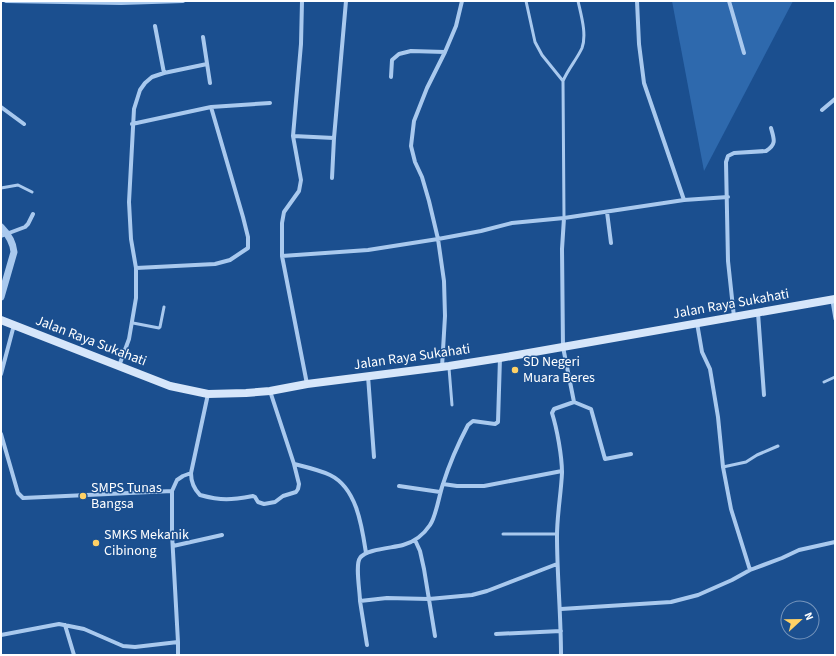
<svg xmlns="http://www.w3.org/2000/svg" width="836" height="656" viewBox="0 0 836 656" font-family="'Source Sans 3',sans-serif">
	<rect width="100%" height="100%" fill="#1b4f8f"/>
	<path fill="#2e69ad" d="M672 1H793L704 171Z"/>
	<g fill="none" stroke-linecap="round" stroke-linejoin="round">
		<path stroke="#a9c9ee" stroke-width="3" d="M526 1 535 42 542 55 563 81
			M1 188 18 185 32 192
			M564 218 563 81C568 69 577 59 582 48 587 34 581 15 578 1
			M832 301 835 319
			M133 323 159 328 160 327 164 307
			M449 368 452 405
			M824 382 835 377
			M723 467 746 462 757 455 778 446
			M503 534H557"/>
		<path stroke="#a9c9ee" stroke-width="4" d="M6 1 121 3 183 1
			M302 1 301 44 293 136 301 180 299 191 284 212 282 223V256L307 384
			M637 1 639 44 644 83 684 200
			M729 1 744 53
			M155 26 164 73
			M203 37 210 83
			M391 77 392 60 399 54 411 51 445 52
			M1 107 24 124
			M822 110 835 99
			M132 124 211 107 270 103
			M293 136 334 138
			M332 178 334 138 346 1
			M607 212 611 243
			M564 218 562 249 563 347 574 402 591 409 605 459 631 454
			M1 236 25 227 28 224 33 214
			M282 256 368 250 438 239 481 231 512 223 564 218 684 200 728 197
			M136 268 215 264 230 260 248 248V237L243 217 211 107
			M758 313 764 395
			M734 317 728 261 726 162 728 156 734 153 766 151C777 144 774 139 771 128
			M697 323 702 352 710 369 718 417 723 467 731 509 750 570
			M119 366 129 339 136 298V268L131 239 129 202 134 109 140 90 145 83 152 77 164 73 207 64
			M442 367 445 316 444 281 438 239 429 201 422 177 415 162 411 146 414 121 427 88 445 52 456 26 462 1
			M1 374 14 325
			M368 376 374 457
			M270 391 294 464C306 467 319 470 330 475 357 488 362 527 366 553
			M1 434 18 493 23 498 172 491
			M191 473C191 481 194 489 200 495 222 501 231 500 253 496L255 497 258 502 264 504 275 502 283 496 296 492 298 489 299 484 294 464
			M443 484 457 486H484L562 471
			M399 486 440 492
			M415 540 420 551 424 569 435 636
			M173 546 222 535
			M360 601C360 592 355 564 360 558 366 549 393 548 403 545 414 542 424 534 430 525 436 517 439 495 443 484 449 465 458 444 468 425L473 421 495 424 498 422 500 358
			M561 609 671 602 698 595 732 580 750 570 782 558 799 550 835 542
			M65 625 74 655
			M496 634 561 631
			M1 635 59 624 84 629 123 646 135 647 178 642
			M367 645 360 601 387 598 429 599 472 595 487 591 557 564
			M178 655V642L172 534V491L177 480 183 476 191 473 208 394
			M561 655C561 615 557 576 557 536 557 515 561 494 562 473 562 456 557 429 552 413L554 409 574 402"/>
		<path stroke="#a9c9ee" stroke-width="7" d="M1 227C8 234 13 242 14 252L1 297"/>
		<path stroke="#d6e6fa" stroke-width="8" d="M1 320 170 386 208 394 246 393 270 391 307 384 449 366 500 358 835 299"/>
	</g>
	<g fill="#ffd166" stroke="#1b4f8f" stroke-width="1.5">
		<circle cx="515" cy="370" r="4"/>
		<circle cx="83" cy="496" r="4"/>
		<circle cx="96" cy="543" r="4"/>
	</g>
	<g text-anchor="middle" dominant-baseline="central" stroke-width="3" stroke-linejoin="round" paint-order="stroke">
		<g font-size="14" fill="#fff" stroke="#1b4f8f">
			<text transform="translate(731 304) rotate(-10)">Jalan Raya Sukahati</text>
			<text transform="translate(91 341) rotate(21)">Jalan Raya Sukahati</text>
			<text transform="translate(412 357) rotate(-8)">Jalan Raya Sukahati</text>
		</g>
		<g font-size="14" fill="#fff" stroke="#1b4f8f" text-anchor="start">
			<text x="523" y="362">SD Negeri<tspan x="523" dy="16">Muara Beres</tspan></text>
			<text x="91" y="488">SMPS Tunas<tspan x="91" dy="16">Bangsa</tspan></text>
			<text x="104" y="535">SMKS Mekanik<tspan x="104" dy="16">Cibinong</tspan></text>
		</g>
	</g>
	<rect width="836" height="656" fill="none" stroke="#ffffff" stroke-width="4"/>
	<g transform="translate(800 620) rotate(68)"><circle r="19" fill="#1b4f8f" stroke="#7695bc"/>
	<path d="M0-3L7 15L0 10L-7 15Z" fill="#ffd166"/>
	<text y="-6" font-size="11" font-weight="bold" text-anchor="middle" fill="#ffffff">N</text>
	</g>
</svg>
